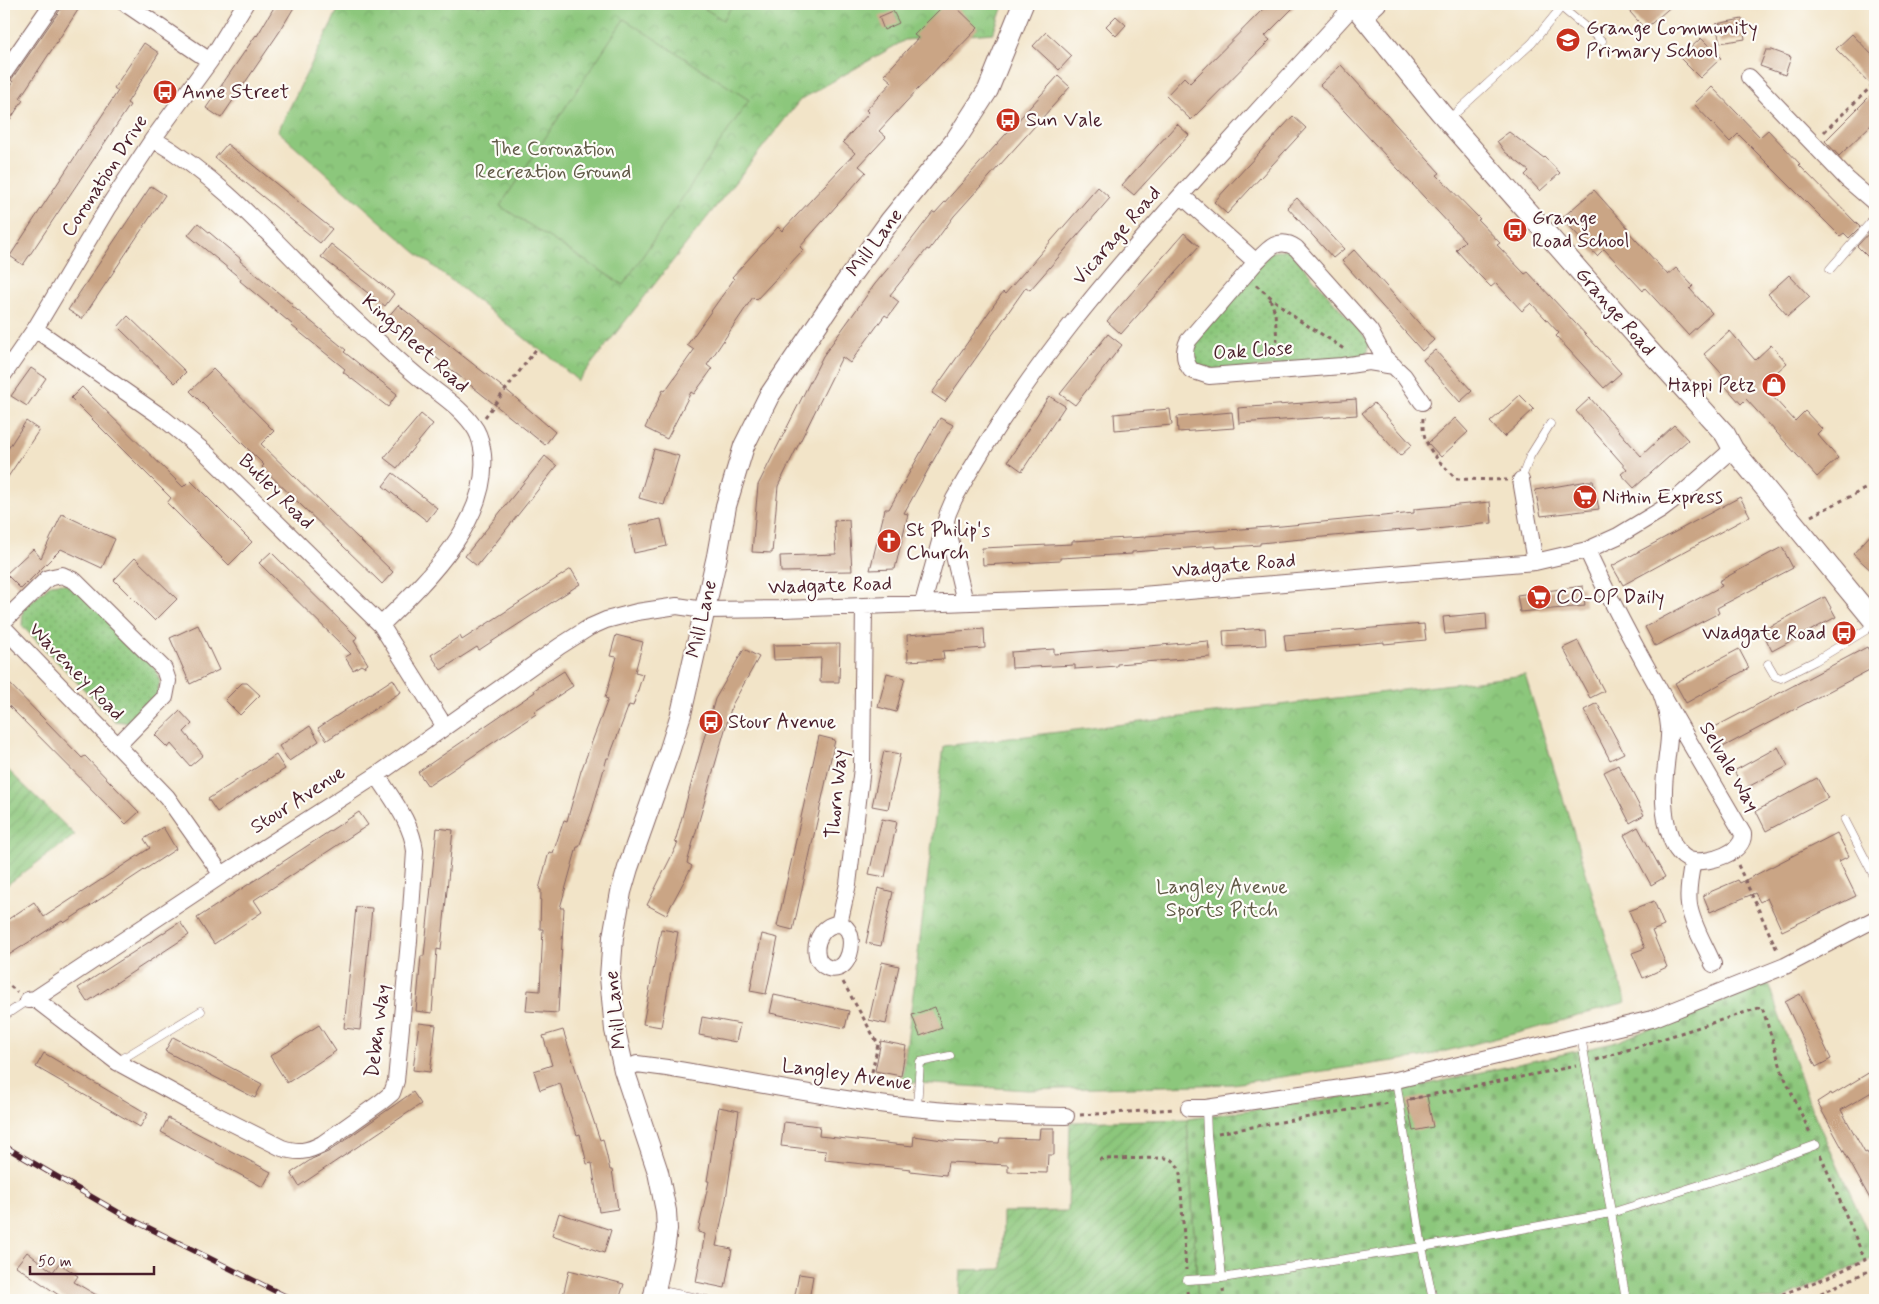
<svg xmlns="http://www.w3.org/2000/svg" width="1879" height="1304" viewBox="0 0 1879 1304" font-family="Mynerve,sans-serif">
	<defs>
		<pattern id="grass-dots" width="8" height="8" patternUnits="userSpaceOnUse" patternTransform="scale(1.25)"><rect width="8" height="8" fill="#8cc77c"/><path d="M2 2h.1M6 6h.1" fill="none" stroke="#7aaa6b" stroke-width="1.8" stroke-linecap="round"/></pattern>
		<pattern id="cemetery-stones" width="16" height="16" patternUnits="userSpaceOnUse" patternTransform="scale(1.25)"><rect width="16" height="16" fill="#8cc77c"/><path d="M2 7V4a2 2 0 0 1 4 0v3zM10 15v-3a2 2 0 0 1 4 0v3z" fill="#7aaa6b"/></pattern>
		<pattern id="park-crowns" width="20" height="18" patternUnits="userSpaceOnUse" patternTransform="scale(1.25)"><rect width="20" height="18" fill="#8cc77c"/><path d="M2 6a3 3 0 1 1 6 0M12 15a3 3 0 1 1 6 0" fill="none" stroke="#7aaa6b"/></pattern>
		<pattern id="garden-furrows" width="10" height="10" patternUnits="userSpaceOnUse" patternTransform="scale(1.25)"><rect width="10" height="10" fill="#8cc77c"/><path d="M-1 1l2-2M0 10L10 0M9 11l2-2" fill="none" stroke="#7aaa6b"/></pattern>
	</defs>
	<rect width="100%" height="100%" fill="#fdfcf7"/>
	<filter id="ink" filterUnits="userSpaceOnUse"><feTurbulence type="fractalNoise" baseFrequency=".02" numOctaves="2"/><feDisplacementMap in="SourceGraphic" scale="10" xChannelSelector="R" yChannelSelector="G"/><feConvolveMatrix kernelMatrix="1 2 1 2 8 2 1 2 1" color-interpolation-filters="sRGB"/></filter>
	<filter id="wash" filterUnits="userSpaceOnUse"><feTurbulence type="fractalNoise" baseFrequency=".0096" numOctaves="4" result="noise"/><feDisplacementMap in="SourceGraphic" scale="20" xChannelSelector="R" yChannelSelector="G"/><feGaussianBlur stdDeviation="1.12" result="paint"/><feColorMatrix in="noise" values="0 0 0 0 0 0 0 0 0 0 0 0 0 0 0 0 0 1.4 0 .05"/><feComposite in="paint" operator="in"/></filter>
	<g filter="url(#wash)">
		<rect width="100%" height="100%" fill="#f2e4c8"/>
		<path fill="url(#grass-dots)" stroke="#6b7354" d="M1288 249 1369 342 1367 353 1363 358 1209 372 1191 361 1193 343 1271 252Z
			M59 583 71 584 155 668 160 681 157 696 130 723 115 721 22 626 23 609 51 584Z"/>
		<path fill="url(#cemetery-stones)" stroke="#6b7354" d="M1768 983 1810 1105 1875 1248V1257L1781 1300H1198L1187 1119 1424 1085 1613 1043Z"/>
		<path fill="url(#park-crowns)" stroke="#6b7354" d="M341 4H1004L993 33 905 40 800 100 578 381 548 355 537 348 414 251 278 131Z
			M1525 675 1626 1002 1533 1029 1422 1057 1232 1084 1028 1090 902 1082 944 746Z"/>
		<path fill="url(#garden-furrows)" stroke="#6b7354" d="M4 766 75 835 4 887Z
			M1187 1119 1198 1300H959L961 1270 1002 1269 1003 1212 1068 1211 1070 1122Z"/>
		<path fill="#8cc77c" stroke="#6b7354" d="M697 4H733L723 20Z
			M624 19 749 100 623 285 500 206Z"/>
		<g id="blocks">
			<path fill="#caa585" d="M62 4H82L20 98 23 100 4 129V96L13 82 11 80 60 10Z
				M276 4H296L280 31 221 118 206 108 256 35 257 36Z
				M945 4H953L978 28 944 63 943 62 879 131 886 137 859 166 866 172 800 247 803 250 756 300 753 297 707 365 712 369 694 394 691 392 667 439 645 428 663 390 665 391 694 350 687 345 734 279 732 277 778 227 782 231 855 153 843 142 869 113 866 110 892 82 884 75 918 38 914 35Z
				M1268 4H1297L1265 36 1270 40 1191 120 1166 96 1184 77 1190 83Z
				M1623 4H1674L1645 29Z
				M893 11 899 23 884 30 879 17Z
				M1116 16 1126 25 1116 36 1106 26Z
				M1742 19 1745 39 1720 43 1716 24Z
				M1046 32 1072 56 1059 70 1033 46Z
				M1852 34 1875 58V89L1836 49Z
				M1701 38 1721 58 1700 78 1680 58Z
				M144 43 159 53 127 103 130 105 23 265 10 256 118 91 114 88Z
				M1766 50H1772L1791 57 1785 75 1760 66Z
				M1341 65 1440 173 1437 175 1480 219 1478 220 1500 243 1497 245 1525 274 1528 272 1621 373 1604 388 1556 336 1559 333 1531 303 1522 311 1496 283 1491 287 1476 272 1456 250 1465 241 1320 85Z
				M1058 76 1070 87 954 216 929 250 927 249 890 295 899 302 888 317 885 315 850 363 842 357 778 486 772 553 752 552 758 485 823 356 875 284 906 247 933 212 935 213Z
				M1712 87 1760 137 1768 130 1800 164 1799 165 1860 227 1849 238 1844 233 1840 236 1738 134 1730 142 1694 104Z
				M1875 91V121L1839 156 1825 141Z
				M1293 116 1306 128 1227 214 1214 202Z
				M1177 124 1189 135 1134 195 1122 185Z
				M1509 132 1544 158 1545 157 1560 173 1540 191 1525 175 1529 171 1505 152 1497 141Z
				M227 144 332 229 320 243 215 158Z
				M151 186 165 195 82 319 68 310Z
				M1098 187 1110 198 1030 290 1026 287 945 402 932 393 1003 292 1005 294Z
				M1594 190 1628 228 1626 229 1668 275 1676 268 1693 286 1690 289 1712 313 1688 335 1645 288 1643 291 1604 249 1597 256 1562 218Z
				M1297 198 1344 249 1333 258 1287 207Z
				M198 223 241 259 240 261 293 305 292 306 346 350 344 352 397 394 388 407 343 372 345 369 292 326 293 325 240 281 241 279 188 235Z
				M1871 231 1875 236V264L1857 246Z
				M1184 233 1199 246 1121 334 1107 321Z
				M331 244 394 294 385 306 321 257Z
				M1354 250 1434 340 1422 351 1342 261Z
				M1789 275 1810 297 1788 316 1768 294Z
				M398 305 510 393 555 432 545 445 387 318Z
				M128 316 186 372 175 383 118 327Z
				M1730 331 1755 360 1771 345 1787 363 1762 385 1795 421 1805 411 1822 429 1817 434 1838 458 1817 477 1746 399 1741 404 1726 387 1730 383 1704 354Z
				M1108 334 1122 345 1075 405 1060 394Z
				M1435 350 1472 391 1460 402 1423 360Z
				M31 368 46 378 27 406 11 396Z
				M213 369 274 431 261 444 393 572 382 584 262 467 264 465 190 391Z
				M82 387 183 487 190 480 252 542 229 565 167 503 171 498 71 398Z
				M1520 395 1534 409 1504 437 1490 422Z
				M1049 396 1065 406 1022 471 1008 461Z
				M1590 398 1641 456 1674 425 1688 440 1634 488 1621 474 1627 469 1576 411Z
				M1356 399 1357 415 1239 423 1238 408Z
				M1374 403 1412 445 1400 456 1362 413Z
				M1170 409 1172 425 1115 430 1114 414Z
				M1232 412 1234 428 1178 432 1177 417Z
				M421 414 433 424 397 468 384 458Z
				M940 418 953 425 904 513 908 514 895 569 870 570 885 509H889Z
				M1455 418 1468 432 1441 457 1428 443Z
				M26 421 39 430 4 483V455Z
				M654 449 679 456 664 505 639 498Z
				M545 456 557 466 477 566 465 556Z
				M393 473 437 508 427 521 383 486Z
				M1588 481H1593L1599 509 1541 516 1535 490Z
				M1740 497 1750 516 1623 585 1612 566Z
				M1490 502 1492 523 1417 531 1416 529 1344 535 1260 543V545L1215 548V546L1132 552V554L1060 558V561L983 565 982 548 1072 544V541L1146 537V536L1282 526 1414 513V509Z
				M62 514 115 539 102 568 61 549 21 589 6 574 33 549 41 558Z
				M661 519 667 546 634 553 629 526Z
				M849 520 852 571 781 572 780 556 836 554 834 521Z
				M1875 530V574L1853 554Z
				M1782 547 1793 568 1717 608 1719 613 1655 646 1645 627 1722 586 1719 581Z
				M271 552 357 637 354 641 368 664 364 667 361 665 353 670 345 657 351 654 259 563Z
				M135 558 177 599 155 621 114 580Z
				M571 569 580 584 479 650 477 647 441 670 431 655 460 636 462 640Z
				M1583 586 1585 606 1520 612 1517 595Z
				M1825 597 1836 617 1772 651 1762 631Z
				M1486 613 1487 630 1445 634 1443 617Z
				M1424 624 1426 640 1384 644V642L1286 651 1284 635Z
				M198 625 219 670 190 684 170 638Z
				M1265 628 1266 645 1224 647 1223 631Z
				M984 629 985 648 943 651 944 659 908 661 907 635Z
				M616 635 643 642 635 672 643 674 633 706 629 705 609 758H607L592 811 579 847H577L560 908H564L558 1013 526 1011 528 990 540 991 543 929H540L541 890 539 889 549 852 553 853 564 820 567 821 581 771 608 699 605 698 617 657 610 656Z
				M1208 641 1210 657 1117 664V666L1075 669V665L1012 668 1011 652 1054 649V654Z
				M1578 641 1604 691 1590 698 1563 648Z
				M840 644 839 682H820L821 658 774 660 773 645Z
				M1867 647 1875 662V667L1721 748 1711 729Z
				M744 649 759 657 732 705 687 863 692 866 666 915 647 905 678 843 675 842 715 699Z
				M1739 649 1749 668 1686 703 1675 683Z
				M564 671 573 686 534 712 536 714 428 786 418 772 535 692 534 690Z
				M887 673 905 678 896 712 878 707Z
				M4 678 82 758 85 756 139 812 126 824 4 701Z
				M393 679 401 692 327 740 318 728Z
				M242 683H247L260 695 240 715 225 700Z
				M1597 703 1624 753 1610 760 1584 710Z
				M180 711 192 724 184 732 203 755 190 766 171 744 168 748 155 735Z
				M310 726 319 741 289 761 279 746Z
				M819 736 835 740 793 930 777 926Z
				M1778 747 1788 766 1744 789 1734 771Z
				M884 751 900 754 888 809 872 806Z
				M276 755 285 769 217 812 208 799Z
				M1618 765 1644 815 1630 823 1604 772Z
				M1817 778 1828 798 1766 831 1756 811Z
				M359 812 368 825 254 900 262 912 214 944 197 918Z
				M882 819 897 822 885 877 869 874Z
				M163 827 176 849 64 923 62 921 4 958V922L34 902 44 917 150 848 144 839Z
				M1638 827 1665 877 1651 885 1624 835Z
				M437 828 453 830 441 950 437 949 432 1013 416 1011 421 956H424Z
				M1837 833 1849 856 1839 861 1856 896 1782 931 1767 898 1760 902 1755 893 1710 912 1703 895 1738 880 1740 883Z
				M878 888 893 892 881 946 866 943Z
				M1654 901 1664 926 1652 931 1667 967 1643 978 1632 953 1645 948 1629 911Z
				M356 907 372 908 360 1030 344 1028Z
				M180 922 189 935 87 1002 78 988Z
				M661 929 678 932 661 1027 643 1024Z
				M762 934 778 938 766 994 750 991Z
				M882 962 899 966 886 1024 869 1020Z
				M1800 994 1831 1059 1816 1067 1785 1002Z
				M774 995 849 1011 845 1028 770 1013Z
				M935 1007 942 1028 920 1036 912 1015Z
				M702 1017 740 1024 736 1042 699 1035Z
				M419 1023 436 1025 430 1072 413 1070Z
				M319 1025 336 1051 287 1083 270 1056Z
				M563 1030 583 1092H584L600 1140 603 1139 610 1170H612L618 1209 599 1212 592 1163 587 1164 580 1134 577 1135 560 1083 540 1090 534 1071 552 1065 543 1036Z
				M173 1037 262 1084 255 1098 165 1051Z
				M881 1041 906 1046 901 1076 875 1071Z
				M44 1053 148 1114 140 1127 36 1067Z
				M1875 1069V1090L1841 1110 1865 1153 1867 1152 1875 1166V1208L1817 1102 1831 1093 1832 1095Z
				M413 1092 421 1104 299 1186 291 1173 312 1159 328 1152Z
				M1427 1096 1433 1127 1413 1131 1407 1100Z
				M719 1107 739 1111 726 1199 716 1246 732 1249 725 1288 696 1282 705 1234 698 1232 709 1181H707Z
				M168 1118 271 1172 263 1187 161 1132Z
				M784 1122 820 1126 819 1136 913 1146 914 1136 950 1141 999 1143 1000 1138 1039 1139 1040 1128H1054V1155H1048L1047 1173 1008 1172V1165L948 1162 946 1175 910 1171 911 1169 825 1160 826 1151 781 1146Z
				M559 1213 611 1230 604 1253 552 1235Z
				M27 1252 53 1272 59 1263 78 1276 74 1282 105 1300H66L16 1266Z
				M569 1270 624 1284 619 1300H562Z
				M799 1274 813 1276 809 1300H794Z"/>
		</g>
	</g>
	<g filter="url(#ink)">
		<use href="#blocks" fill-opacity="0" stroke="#856462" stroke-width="1"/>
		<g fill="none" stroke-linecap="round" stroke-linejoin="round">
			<defs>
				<path id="service" d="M1561 7 1602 41
					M1448 120 1532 43 1564 4
					M1830 269 1871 222 1875 211
					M1521 480 1530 456 1550 424
					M1768 664 1775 676 1781 678 1815 661 1866 630 1873 622
					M1845 820 1875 878
					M4 1016 28 1000
					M1581 1036 1626 1300
					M117 1062 201 1011
					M917 1107 920 1062 950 1056
					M1206 1108 1207 1135 1222 1278 1422 1247 1396 1080
					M1187 1280 1222 1278
					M657 1290 707 1300
					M1433 1300 1422 1247 1611 1213 1738 1173 1816 1145"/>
				<path id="minor" d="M126 4 210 61
					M1364 17 1378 4
					M4 73 52 4
					M1749 77 1847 179 1875 203
					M153 139C231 184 287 257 353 318 374 337 395 358 417 376 437 393 462 407 476 430 480 437 482 446 483 455 489 522 425 582 381 625
					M1181 195 1256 262C1268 249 1279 236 1296 248L1370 331 1384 357 1404 376 1422 402
					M1256 262 1188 341C1183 352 1184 361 1191 370L1209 376 1342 366 1369 362 1394 366
					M35 329 163 418 206 453 381 625 445 727
					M4 374 35 329 108 207 153 139 210 61 245 4
					M1521 480 1535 562
					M946 522 965 602
					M1587 550C1632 648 1689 741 1743 834 1744 853 1709 863 1694 861 1683 860 1674 848 1671 838 1662 815 1663 790 1666 765 1667 752 1670 740 1669 727 1668 715 1665 704 1661 693
					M923 603 948 513 954 499C1023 373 1113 270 1209 164 1257 111 1306 58 1354 5
					M4 621 48 578 62 575 75 581 164 669 168 681 165 697 118 745
					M4 628 167 797 222 875
					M1693 861C1690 875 1687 891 1689 905 1692 925 1705 945 1713 964
					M839 924C824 924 814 940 817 955 819 967 835 974 844 964 853 954 855 927 839 924L848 884 862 768 864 606
					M35 999 117 1062 194 1104 282 1148C298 1153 307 1152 322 1144L381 1102 392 1093 396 1081 409 941 415 851C412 823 392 799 377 775
					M28 1000 35 999 222 875 377 775 560 646 590 627 606 620 637 612 677 606 704 610 784 609 1130 596 1535 562 1587 550 1618 536 1661 510 1682 494 1733 449
					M624 1070 637 1064 667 1068C733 1079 799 1092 865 1102 931 1112 999 1115 1066 1116
					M1189 1108H1206L1396 1080 1652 1019 1785 966 1875 919"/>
				<path id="tertiary" d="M1353 4 1440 112 1646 347 1725 434 1733 449 1875 622
					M653 1300 665 1244 667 1229 666 1211 658 1172 624 1070 615 1030 610 977 613 937 621 892 628 868 669 752 681 714 717 556 726 506 744 446 769 396 846 282 890 221 955 141 988 90 1023 4"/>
			</defs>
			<use href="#service" stroke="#856462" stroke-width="9"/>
			<use href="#minor" stroke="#856462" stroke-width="18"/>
			<use href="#tertiary" stroke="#856462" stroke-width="22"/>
			<path stroke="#856462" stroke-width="3" stroke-dasharray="4 4" stroke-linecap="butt" d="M1824 132 1875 83
				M1256 285 1297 319 1331 340 1345 350
				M1270 299 1275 312 1278 357
				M485 417 537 348
				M1423 418C1421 447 1438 459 1456 479L1507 480
				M1811 516 1875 484
				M1738 865 1778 952
				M4 981 17 992
				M843 982 878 1044 869 1086
				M1596 1060 1762 1007 1783 1074 1811 1135
				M1410 1099 1576 1066
				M1080 1115 1174 1109
				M1218 1133 1389 1103
				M1099 1159 1165 1158C1175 1159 1178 1165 1180 1174L1186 1270
				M1223 1289 1224 1300
				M1187 1291 1188 1300
				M1767 1300 1828 1277 1865 1260 1820 1154
				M1806 1300 1875 1268"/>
			<use href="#service" stroke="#fff" stroke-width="8"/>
			<use href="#minor" stroke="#fff" stroke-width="16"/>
			<use href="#tertiary" stroke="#fff" stroke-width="20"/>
			<defs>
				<path id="rail" d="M4 1146 121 1214 293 1300"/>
			</defs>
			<use href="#rail" stroke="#4a1f2b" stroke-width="5.5"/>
			<use href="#rail" stroke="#fdfcf7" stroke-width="4" stroke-dasharray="11" stroke-linecap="butt"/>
		</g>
	</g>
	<defs>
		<symbol id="school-disc" viewBox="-11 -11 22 22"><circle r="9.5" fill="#c8321e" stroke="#fdfcf7"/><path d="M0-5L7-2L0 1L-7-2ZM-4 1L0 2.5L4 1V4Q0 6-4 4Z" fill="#fff"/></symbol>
		<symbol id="bus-disc" viewBox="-11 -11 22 22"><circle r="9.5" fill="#c8321e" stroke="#fdfcf7"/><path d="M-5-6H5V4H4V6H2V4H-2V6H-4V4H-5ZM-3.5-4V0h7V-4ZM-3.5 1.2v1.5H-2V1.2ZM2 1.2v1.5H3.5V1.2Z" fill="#fff"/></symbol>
		<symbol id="shop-disc" viewBox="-11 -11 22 22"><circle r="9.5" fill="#c8321e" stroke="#fdfcf7"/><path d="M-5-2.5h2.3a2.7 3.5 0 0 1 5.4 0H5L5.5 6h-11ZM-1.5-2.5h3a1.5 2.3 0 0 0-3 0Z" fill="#fff"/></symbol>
		<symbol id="supermarket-disc" viewBox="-11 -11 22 22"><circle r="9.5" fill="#c8321e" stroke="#fdfcf7"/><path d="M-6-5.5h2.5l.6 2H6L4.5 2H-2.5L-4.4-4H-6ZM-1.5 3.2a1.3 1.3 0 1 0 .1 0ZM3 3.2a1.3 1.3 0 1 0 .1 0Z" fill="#fff"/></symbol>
		<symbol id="church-disc" viewBox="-11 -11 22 22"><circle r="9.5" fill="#c8321e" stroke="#fdfcf7"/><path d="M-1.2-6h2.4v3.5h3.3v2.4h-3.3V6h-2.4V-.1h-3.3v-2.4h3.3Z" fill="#fff"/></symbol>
	</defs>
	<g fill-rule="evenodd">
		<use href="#school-disc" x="1554" y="26" width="28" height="28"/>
		<use href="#bus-disc" x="151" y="78" width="28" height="28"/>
		<use href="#bus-disc" x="994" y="106" width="28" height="28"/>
		<use href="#bus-disc" x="1501" y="216" width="28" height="28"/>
		<use href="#shop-disc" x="1760" y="371" width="28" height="28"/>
		<use href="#supermarket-disc" x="1571" y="483" width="28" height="28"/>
		<use href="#church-disc" x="875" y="527" width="28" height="28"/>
		<use href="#supermarket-disc" x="1525" y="583" width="28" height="28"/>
		<use href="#bus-disc" x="1830" y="619" width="28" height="28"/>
		<use href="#bus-disc" x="697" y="708" width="28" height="28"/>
	</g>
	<g text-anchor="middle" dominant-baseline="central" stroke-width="4.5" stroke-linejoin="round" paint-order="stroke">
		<g font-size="20" fill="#4a1f2b" stroke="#fdfcf7" text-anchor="start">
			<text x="1586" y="28">Grange Community<tspan x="1586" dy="23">Primary School</tspan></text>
			<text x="182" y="92">Anne Street</text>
			<text x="1026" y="120">Sun Vale</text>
			<text x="1532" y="218">Grange<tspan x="1532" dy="23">Road School</tspan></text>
			<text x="1756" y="385" text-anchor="end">Happi Petz</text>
			<text x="1602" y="497">Nithin Express</text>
			<text x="906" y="530">St Philip's<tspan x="906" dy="23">Church</tspan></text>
			<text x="1556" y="597">CO-OP Daily</text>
			<text x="1826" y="633" text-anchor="end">Wadgate Road</text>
			<text x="728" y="722">Stour Avenue</text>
		</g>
		<g font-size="20" fill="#615a47" stroke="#fdfcf7">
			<text x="553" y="149">The Coronation<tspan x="553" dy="23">Recreation Ground</tspan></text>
			<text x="1222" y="887">Langley Avenue<tspan x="1222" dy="23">Sports Pitch</tspan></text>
		</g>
		<g font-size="20" fill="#4a1f2b" stroke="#fdfcf7">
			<text transform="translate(105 176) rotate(-57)">Coronation Drive</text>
			<text transform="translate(1117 236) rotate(-49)">Vicarage Road</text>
			<text transform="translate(875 243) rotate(-53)">Mill Lane</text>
			<text transform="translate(1615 312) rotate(49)">Grange Road</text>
			<text transform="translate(415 344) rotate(42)">Kingsfleet Road</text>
			<text transform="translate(1253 351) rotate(-4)">Oak Close</text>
			<text transform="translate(276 492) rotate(45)">Butley Road</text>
			<text transform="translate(1234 566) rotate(-5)">Wadgate Road</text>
			<text transform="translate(830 586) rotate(-2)">Wadgate Road</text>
			<text transform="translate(702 619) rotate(-77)">Mill Lane</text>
			<text transform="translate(76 672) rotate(46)">Waveney Road</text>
			<text transform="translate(1729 767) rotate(60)">Selvale Way</text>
			<text transform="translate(837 794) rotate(-85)">Thorn Way</text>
			<text transform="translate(298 800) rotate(-33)">Stour Avenue</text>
			<text transform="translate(616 1010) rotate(-96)">Mill Lane</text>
			<text transform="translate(378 1031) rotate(-83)">Deben Way</text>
			<text transform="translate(847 1075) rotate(8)">Langley Avenue</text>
		</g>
	</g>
	<rect width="1879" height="1304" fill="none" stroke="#fdfcf7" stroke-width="20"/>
	<path d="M30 1266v8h124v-8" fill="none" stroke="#4a1f2b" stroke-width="2.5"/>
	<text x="38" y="1266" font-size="15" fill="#4a1f2b" stroke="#fdfcf7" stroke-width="4" paint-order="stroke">50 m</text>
</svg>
